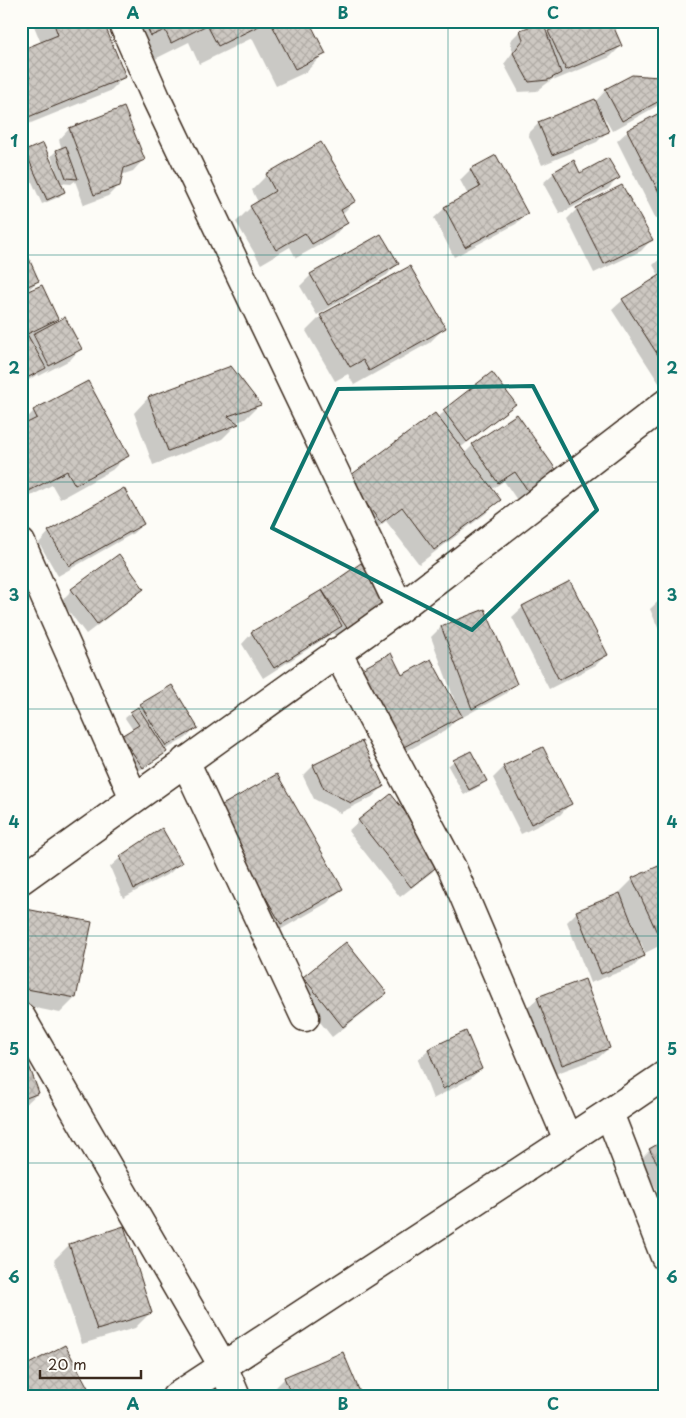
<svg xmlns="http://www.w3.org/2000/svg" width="686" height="1418" viewBox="0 0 686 1418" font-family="'Playpen Sans',sans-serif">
	<defs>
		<pattern id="building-cross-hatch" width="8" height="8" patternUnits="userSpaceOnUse" patternTransform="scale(1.25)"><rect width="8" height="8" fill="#cdc8c2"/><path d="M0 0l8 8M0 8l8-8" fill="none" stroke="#b1aca6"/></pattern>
	</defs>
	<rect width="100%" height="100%" fill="#fdfcf7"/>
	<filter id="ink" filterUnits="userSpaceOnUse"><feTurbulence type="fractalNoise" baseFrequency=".02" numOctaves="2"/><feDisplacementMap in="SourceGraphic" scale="10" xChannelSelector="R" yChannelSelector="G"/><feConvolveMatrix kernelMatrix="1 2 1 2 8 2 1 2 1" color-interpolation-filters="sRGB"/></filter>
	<g filter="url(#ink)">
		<path fill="#0003" d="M32 21H102L125 76 110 91 21 127V51L41 43Z
			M117 21H284L324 53 306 72 276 86 252 38 199 64 189 42 153 60Z
			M520 31 546 35 549 32 621 46 610 57 555 80 554 78 537 91 519 92 504 64 513 52 510 41Z
			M633 76 665 90V98L657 106 612 131 600 110 599 111 607 132 597 142 542 165 528 134 539 123 595 102 606 90Z
			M123 108 143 160 133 171 121 175 119 185 108 196 84 205 75 181 71 184 60 183 64 191 59 197 42 204 21 157 26 152 54 169H56L51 156 56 151 62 149 59 140 69 129Z
			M665 112V214L656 219 617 141 628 131Z
			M470 170 526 214 516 224 454 257 434 218 445 208 468 195 460 180Z
			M554 173 580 175 618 178 608 189 560 214 543 183Z
			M267 175 355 201 342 214 346 223 332 238 296 258 290 247 261 264 236 222 251 207 258 202 252 190Z
			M577 209 651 240 641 251 594 273 567 219Z
			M381 235 397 264 387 275 317 315 300 286 311 275Z
			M21 244 38 281 25 293 57 318 48 327 80 349 70 360 39 376 38 374 21 385Z
			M665 254V384L661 386 612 310 623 300 660 277 653 265Z
			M321 316 444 328 429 343 354 385 348 374 335 381 306 331Z
			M492 374 515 403 504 414 460 448 465 453 473 445 517 415 545 481 517 500 504 481 492 489 499 500 485 514 419 564 386 521 366 537 333 494 438 417Z
			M148 398 259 405 245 419 235 423 237 424 222 439 153 465 134 413Z
			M34 411 127 455 112 470 60 499 52 485 21 501V424Z
			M143 524 132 534 58 576 39 543 49 532Z
			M118 556 143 589 132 599 86 634 61 601 72 590Z
			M361 565 375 611 336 637 333 633 263 678 242 644 252 633 322 591Z
			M665 595V644L650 609Z
			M523 607 606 655 596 665 549 689 512 617Z
			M441 627 516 683 505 694 461 718 460 715 446 730 384 763 401 676 454 705 456 704 431 637Z
			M141 705 196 728 186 738 165 750 166 752 161 757 137 772 117 742 133 730 125 718Z
			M542 748 570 804 560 815 521 834 493 778 504 767Z
			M454 761 486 781 480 786 464 795 448 766Z
			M313 766 383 787 372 797 340 813 314 799 303 776Z
			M359 821 442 861 432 872 400 897 348 831Z
			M201 825 342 889 327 903 266 938Z
			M121 857 180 863 170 873 123 898 110 867Z
			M665 864V943L645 953 641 942 639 943 644 956 633 967 590 983 567 922 577 912 618 894 633 879Z
			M26 910 75 998 60 1013 21 1005V939L24 926H21V915Z
			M346 944 385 993 375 1004 332 1037 293 988 303 978Z
			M538 998 609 1048 598 1058 552 1075 527 1008Z
			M429 1050 481 1069 470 1079 433 1099 418 1060Z
			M21 1051 38 1093 27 1103 21 1105Z
			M665 1141V1204L640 1160 650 1150Z
			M123 1228 150 1313 135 1328 82 1344 54 1260 69 1245Z
			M21 1369 91 1397H21Z
			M285 1378 361 1397H272L270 1393Z"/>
		<path fill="url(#building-cross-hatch)" stroke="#3b2a1e" d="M53 21H103L126 77 21 120V82L30 78 21 56V50L58 35Z
			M144 21H269L218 46 207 25 171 43 165 30 151 36Z
			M270 21H309L326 54 295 69Z
			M570 21H611L622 46 566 70 548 31Z
			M543 22 561 73 548 80 529 82 513 53 523 40 520 30Z
			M632 75 659 77 665 87V98L622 121 605 89Z
			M595 99 609 132 552 155 538 122Z
			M124 107 145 160 124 168 120 186 94 195 69 128Z
			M665 110V204L627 130Z
			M321 142 356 201 341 210 348 223 312 244 305 233 276 250 250 206 275 191 266 174Z
			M43 143 65 192 47 200 25 151Z
			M66 146 78 179 66 178 56 150Z
			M496 155 528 214 465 247 444 207 480 187 470 169Z
			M608 158 620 178 571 205 553 172 574 160 580 173Z
			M622 185 653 240 604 264 576 208Z
			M381 234 399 264 328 305 310 274Z
			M21 241 39 281 21 289Z
			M410 266 446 328 369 371 363 360 350 367 320 315Z
			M665 272V366L622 299Z
			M42 285 58 319 21 337V294Z
			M65 317 82 349 49 366 33 334Z
			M27 334 46 368 21 381V337Z
			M231 366 261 405 228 416 239 424 168 451 148 397Z
			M492 372 516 404 467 442 443 410Z
			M88 381 129 456 75 485 67 471 29 491 21 476V426L37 418 33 410Z
			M435 413 501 500 434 550 402 507 381 523 347 478Z
			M517 414 557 471 528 491 515 472 498 483 472 444Z
			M124 488 144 524 69 566 48 531Z
			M119 554 144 589 97 624 71 589Z
			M361 563 387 601 347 628 322 590Z
			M570 581 608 655 559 680 522 606Z
			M322 590 342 626 274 668 251 632Z
			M485 609 517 684 472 709 441 626Z
			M391 653 402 675 431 659 462 716 400 749 358 671Z
			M172 685 198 728 166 746 140 704Z
			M138 707 167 752 143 768 121 736 139 725 130 712Z
			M362 741 384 787 351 803 324 789 313 765Z
			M543 747 572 804 531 824 503 766Z
			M471 751 487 781 469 790 453 760Z
			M277 774 343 889 281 924 215 809Z
			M391 794 444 861 411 887 358 820Z
			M162 828 182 863 134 889 120 856Z
			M665 863V937L660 939 632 878Z
			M620 893 645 956 601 974 576 911Z
			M26 909 92 922 76 998 21 988V933Z
			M346 942 387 993 343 1027 303 977Z
			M585 979 610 1048 562 1065 537 997Z
			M466 1031 482 1069 443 1089 428 1049Z
			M21 1049H23L39 1093 21 1100Z
			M665 1140V1176L649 1149Z
			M124 1226 152 1313 97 1330 69 1244Z
			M65 1345 93 1397H25L21 1389V1368Z
			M343 1352 362 1397H292L284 1377Z"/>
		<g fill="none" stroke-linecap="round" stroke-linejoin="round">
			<defs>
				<path id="street" d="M122 21 156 98 400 608
					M21 543 134 798
					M337 652 452 868 568 1140
					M185 761 305 1017
					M21 880 400 608 665 404
					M21 1017 223 1366 236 1397
					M609 1113 665 1257
					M176 1397 609 1113 665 1075"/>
			</defs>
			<use href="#street" stroke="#3b2a1e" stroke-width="31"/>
			<use href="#street" stroke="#fdfcf7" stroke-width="28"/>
		</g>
	</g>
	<path fill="none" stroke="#0f766e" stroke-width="4" stroke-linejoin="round" d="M533 386 597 510 472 630 272 528 338 389Z"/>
	<path fill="none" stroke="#0f766e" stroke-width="1" stroke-opacity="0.55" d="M238 21V1397M448 21V1397M21 255H665M21 482H665M21 709H665M21 936H665M21 1163H665"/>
	<rect width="686" height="1418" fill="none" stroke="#fdfcf7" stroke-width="55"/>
	<path d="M40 1370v8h101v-8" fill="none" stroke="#3b2a1e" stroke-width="2.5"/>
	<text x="48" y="1370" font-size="15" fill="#3b2a1e" stroke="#fdfcf7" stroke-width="4" paint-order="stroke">20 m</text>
	<rect x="28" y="28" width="630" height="1362" fill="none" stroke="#0f766e" stroke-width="2"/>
	<g font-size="16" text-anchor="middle" font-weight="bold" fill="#0f766e">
		<text x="133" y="19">A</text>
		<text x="343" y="19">B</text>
		<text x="553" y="19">C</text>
		<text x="14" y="147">1</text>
		<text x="672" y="147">1</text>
		<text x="14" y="374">2</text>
		<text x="672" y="374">2</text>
		<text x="14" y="601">3</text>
		<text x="672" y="601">3</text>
		<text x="14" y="828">4</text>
		<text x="672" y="828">4</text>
		<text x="14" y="1055">5</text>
		<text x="672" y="1055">5</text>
		<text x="14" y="1283">6</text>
		<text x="672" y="1283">6</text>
		<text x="133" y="1410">A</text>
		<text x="343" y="1410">B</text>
		<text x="553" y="1410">C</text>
	</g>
</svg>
